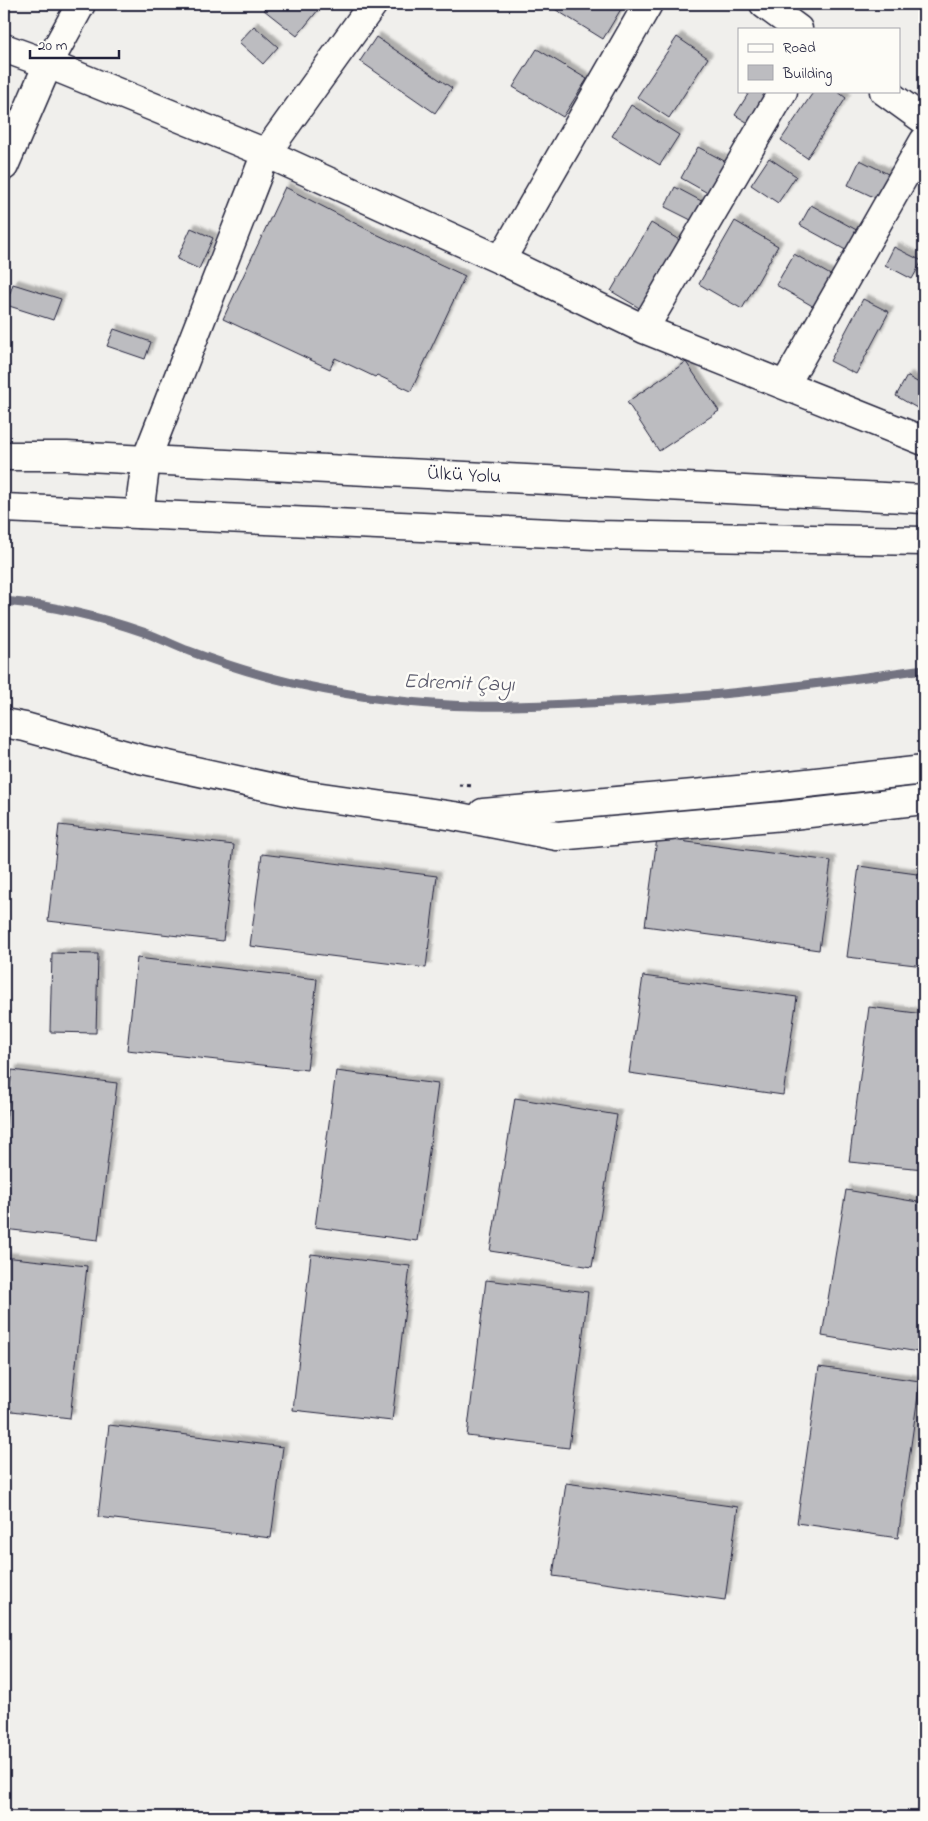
<svg xmlns="http://www.w3.org/2000/svg" width="928" height="1821" viewBox="0 0 928 1821" font-family="'Indie Flower',sans-serif">
	<defs>
		<filter id="shadow"><feDropShadow dx="4.5" dy="-4.5" stdDeviation="1" flood-color="#0004"/></filter>
	</defs>
	<rect width="100%" height="100%" fill="#f0efec"/>
	<filter id="ink" filterUnits="userSpaceOnUse"><feTurbulence type="fractalNoise" baseFrequency=".02" numOctaves="2"/><feDisplacementMap in="SourceGraphic" scale="10" xChannelSelector="R" yChannelSelector="G"/><feConvolveMatrix kernelMatrix="1 2 1 2 8 2 1 2 1" color-interpolation-filters="sRGB"/></filter>
	<g filter="url(#ink)">
		<g fill="none" stroke-linecap="round" stroke-linejoin="round">
			<path stroke="#737381" stroke-width="9" d="M4 601C52 605 100 617 146 633 160 638 175 646 189 651 226 665 264 677 302 685 358 697 417 705 474 706 512 707 550 705 587 703 701 699 812 685 924 669"/>
		</g>
		<path fill="#bcbcc0" stroke="#22223b" filter="url(#shadow)" d="M269 4H323L297 36 264 10Z
			M556 4H624L603 39 553 8Z
			M254 26 278 47 263 64 239 42Z
			M376 37 452 88 435 113 360 61Z
			M677 37 708 58 669 118 637 97Z
			M537 49 587 79 563 117 513 87Z
			M750 91H769L750 124 735 115Z
			M814 91H837L846 98 807 158 781 140Z
			M631 105 679 135 660 165 612 136Z
			M698 147 730 164 713 196 681 178Z
			M769 158 796 176 778 203 751 185Z
			M860 160 894 177 882 201 848 185Z
			M285 187 374 233 465 276 411 391 377 375 375 377 335 358 330 369 223 319Z
			M675 187 707 204 697 223 665 207Z
			M811 205 862 233 851 253 800 225Z
			M735 221 778 246 742 309 699 284Z
			M651 223 686 244 646 312 611 291Z
			M191 228 213 238 199 269 177 259Z
			M894 247 922 261 912 279 885 265Z
			M794 254 834 277 816 308 776 285Z
			M13 284 61 299 53 320 6 305Z
			M863 299 889 312 856 374 830 361Z
			M114 329 151 342 145 359 107 346Z
			M686 362 719 411 659 451 627 402Z
			M907 376 924 386V412L896 396Z
			M59 825 234 845 223 941 48 921Z
			M657 838 831 861 819 950 645 926Z
			M262 854 437 876 426 968 250 946Z
			M859 866 924 875V966L847 957Z
			M52 953 98 954 96 1033 50 1032Z
			M137 958 317 979 307 1070 127 1050Z
			M643 976 797 997 783 1095 629 1073Z
			M869 1007 924 1014V1169L849 1162Z
			M12 1070 117 1083 98 1240 4 1229V1139Z
			M336 1071 438 1084 417 1241 315 1227Z
			M515 1098 617 1115 592 1267 490 1251Z
			M846 1190 924 1203V1353L822 1336Z
			M311 1254 410 1266 392 1421 293 1410Z
			M4 1257 87 1266 70 1418 4 1410Z
			M486 1280 588 1292 569 1448 467 1436Z
			M819 1367 920 1381 898 1538 797 1523Z
			M109 1425 283 1447 271 1538 98 1517Z
			M566 1483 738 1507 725 1600 553 1576Z"/>
		<g fill="none" stroke-linecap="round" stroke-linejoin="round">
			<defs>
				<path id="minor" d="M764 4 798 29
					M4 48 48 64 266 153 501 260 644 329 924 441
					M884 91 924 120
					M4 166 48 64 81 4
					M501 260 648 4
					M644 329 783 91
					M785 385 924 141
					M139 514 146 460 266 153 373 4
					M4 723 25 727 140 759 301 794 454 816 557 836 783 816 924 800
					M483 813 771 787 924 770"/>
				<path id="major" d="M4 456H67L924 499
					M4 508 596 535 924 541"/>
			</defs>
			<use href="#minor" stroke="#22223b" stroke-width="31"/>
			<use href="#major" stroke="#22223b" stroke-width="31"/>
			<path stroke="#22223b" stroke-width="3" stroke-dasharray="4 4" stroke-linecap="butt" d="M459 785 473 786"/>
			<use href="#minor" stroke="#fdfcf7" stroke-width="28"/>
			<use href="#major" stroke="#fdfcf7" stroke-width="28"/>
		</g>
	</g>
	<g text-anchor="middle" dominant-baseline="central" stroke-width="5" stroke-linejoin="round" paint-order="stroke">
		<g font-size="20" fill="#22223b" stroke="#fdfcf7">
			<text transform="translate(464 476) rotate(3)">Ülkü Yolu</text>
		</g>
		<g font-size="21" font-style="italic" fill="#58586a" stroke="#fdfcf7">
			<text transform="translate(459 684) rotate(2)">Edremit Çayı</text>
		</g>
	</g>
	<rect width="928" height="1821" fill="none" stroke="#fdfcf7" stroke-width="20"/>
	<rect x="10" y="10" width="908" height="1801" fill="none" stroke="#22223b" stroke-width="2" filter="url(#ink)"/>
	<rect x="738" y="28" width="162" height="65" fill="#fdfcf7" stroke="#a5a5ac"/>
	<rect x="748" y="44" width="25" height="8" fill="#fdfcf7" stroke="#a5a5ac"/>
	<text x="783" y="52" font-size="15" fill="#22223b">Road</text>
	<rect x="748" y="65" width="25" height="15" fill="#bcbcc0" stroke="#a5a5ac"/>
	<text x="783" y="78" font-size="15" fill="#22223b">Building</text>
	<path d="M30 50v8h89v-8" fill="none" stroke="#22223b" stroke-width="2.5"/>
	<text x="38" y="50" font-size="15" fill="#22223b" stroke="#fdfcf7" stroke-width="4" paint-order="stroke">20 m</text>
</svg>
